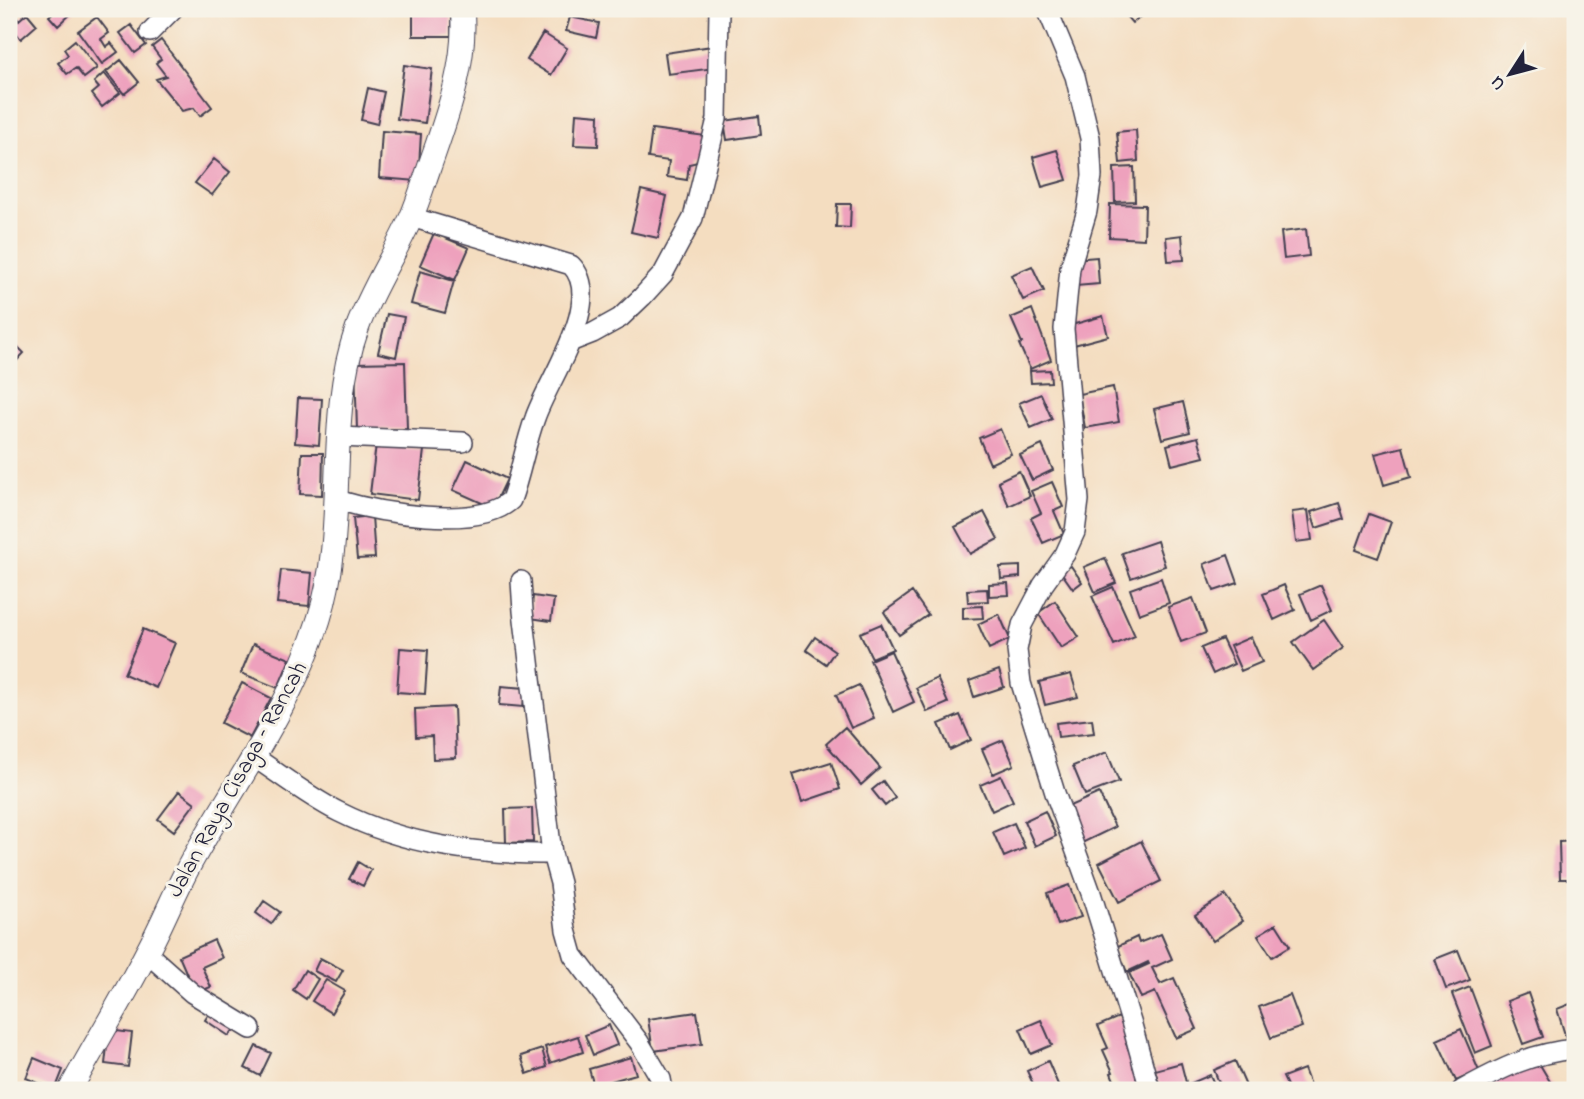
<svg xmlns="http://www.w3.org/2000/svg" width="1584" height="1099" viewBox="0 0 1584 1099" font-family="'Indie Flower',sans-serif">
	<rect width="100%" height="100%" fill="#f7f3e8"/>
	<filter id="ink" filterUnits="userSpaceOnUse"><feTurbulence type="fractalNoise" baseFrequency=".0143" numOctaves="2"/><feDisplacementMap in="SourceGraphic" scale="14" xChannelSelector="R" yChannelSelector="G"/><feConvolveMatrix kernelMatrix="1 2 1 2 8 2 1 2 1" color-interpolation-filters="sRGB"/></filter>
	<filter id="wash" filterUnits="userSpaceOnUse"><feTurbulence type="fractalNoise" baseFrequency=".00686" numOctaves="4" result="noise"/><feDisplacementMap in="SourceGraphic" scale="28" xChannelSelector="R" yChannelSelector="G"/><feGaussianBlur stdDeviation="1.57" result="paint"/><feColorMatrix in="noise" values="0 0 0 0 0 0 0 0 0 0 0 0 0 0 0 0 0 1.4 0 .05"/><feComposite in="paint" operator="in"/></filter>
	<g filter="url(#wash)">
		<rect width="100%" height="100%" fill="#f4ddc0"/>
		<g id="blocks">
			<path fill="#eea1bd" d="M57 9H72L74 11 58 26 49 16Z
				M1120 9H1150L1132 23Z
				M14 13 19 20 27 13 37 25 21 39 9 24V16Z
				M413 13 451 14V36H413Z
				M97 17 109 33 101 39 106 47 111 43 118 52 102 64 78 31Z
				M570 17 599 23 596 38 566 31Z
				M131 25 146 45 135 53 120 33Z
				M543 33 567 48 551 75 527 60Z
				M75 40 97 68 84 78 76 68 67 74 58 63 68 55 64 49Z
				M161 40 212 107 200 116 194 108 182 111 156 79 166 76 156 63 161 59 152 47Z
				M712 46 715 68 668 74 665 53Z
				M121 60 139 82 124 94 106 72Z
				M404 65 432 69 425 123 397 119Z
				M104 73 120 93 102 107 92 94 99 88 94 82Z
				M368 88 384 92 377 124 361 120Z
				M576 113 599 115 598 146 574 145Z
				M759 116 761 135 727 140 724 121Z
				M652 129 706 136 702 161 689 164 687 180 667 177 669 161 648 158Z
				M1136 130 1138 161 1120 163 1117 132Z
				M382 131 421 134 418 181 379 178Z
				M1057 150 1067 180 1042 187 1033 157Z
				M214 159 230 172 212 195 195 183Z
				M1134 167 1135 201 1115 202 1114 168Z
				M641 190 667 196 658 238 631 232Z
				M837 204H851L850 228 836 227Z
				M1110 204 1145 205 1144 239 1109 237Z
				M1306 229 1309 256 1284 259 1281 232Z
				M434 233 469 248 455 280 420 265Z
				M1182 235 1184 260 1168 261 1166 237Z
				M1097 257 1099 284 1076 286 1074 259Z
				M1032 266 1044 291 1023 300 1011 275Z
				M420 271 454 281 445 313 411 304Z
				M1032 309 1051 360 1030 369 1019 344 1022 343 1011 318Z
				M387 314 404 317 396 357 378 353Z
				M1103 316 1108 336 1074 345 1068 326Z
				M9 338 24 353 9 369Z
				M405 362 407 429 357 430 355 363Z
				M1050 370 1051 382 1031 383 1030 371Z
				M1113 387 1119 422 1085 428 1079 394Z
				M1041 394 1052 419 1031 428 1019 403Z
				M298 398 322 399 319 445 295 443Z
				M1183 402 1190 432 1162 439 1154 409Z
				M1000 429 1011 454 990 464 979 438Z
				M1198 437 1204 457 1172 465 1167 445Z
				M376 444 424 450 418 500 370 494Z
				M1042 445 1053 470 1032 480 1020 455Z
				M1403 447 1411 477 1384 485 1375 454Z
				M302 453H323L322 495 300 494Z
				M467 460 507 479 493 508 453 490Z
				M1019 471 1030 496 1009 506 998 481Z
				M1052 482 1063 507 1054 511 1064 534 1043 543 1031 518 1041 513 1031 491Z
				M1339 503 1344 519 1316 528 1311 512Z
				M1308 510 1312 540 1296 542 1292 512Z
				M984 512 998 539 970 554 955 527Z
				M1369 514 1391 522 1378 558 1356 550Z
				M372 516 375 558 357 559 353 518Z
				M1157 541 1165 566 1131 578 1122 553Z
				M1228 555 1238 583 1214 591 1204 564Z
				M1105 558 1116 583 1095 592 1084 567Z
				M1020 566V577L1001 579 1000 567Z
				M1071 566 1082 582 1073 589 1061 572Z
				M281 570 312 573 309 606 277 603Z
				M1161 578 1169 603 1139 614 1130 589Z
				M1008 583 1009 595 989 596V584Z
				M1284 585 1295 610 1274 620 1263 594Z
				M1321 585 1332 610 1311 620 1300 594Z
				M1113 587 1135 636 1114 645 1092 596Z
				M987 589 988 601 968 602 967 590Z
				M912 592 928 615 899 635 884 612Z
				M533 596 554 599 551 621 530 618Z
				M1193 598 1206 633 1181 642 1168 607Z
				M1055 601 1079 637 1061 648 1038 613Z
				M982 606 983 618 963 619V607Z
				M999 614 1010 639 989 649 978 624Z
				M1324 620 1343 648 1313 670 1293 642Z
				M881 624 893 649 872 658 860 633Z
				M143 629 175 643 156 688 124 674Z
				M815 637 835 651 826 664 806 650Z
				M1251 637 1262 662 1241 671 1230 646Z
				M1222 639 1234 664 1213 674 1201 648Z
				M253 644 290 659 278 688 241 673Z
				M400 648 428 650 425 694 397 692Z
				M891 651 914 702 893 712 870 660Z
				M999 670 1004 687 974 697 969 681Z
				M1071 674 1078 697 1045 705 1039 682Z
				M937 678 948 703 927 712 916 688Z
				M242 683 271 698 250 738 221 723Z
				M859 685 874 718 851 728 836 695Z
				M501 686 525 688 523 707 499 705Z
				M454 707 456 758 433 759 432 736 416 737 415 709Z
				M960 715 971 740 950 750 939 724Z
				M1092 719 1094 733 1058 737 1056 723Z
				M845 727 880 768 861 785 826 744Z
				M1003 740 1014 765 993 774 982 749Z
				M1107 752 1119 782 1085 795 1073 766Z
				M831 762 840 789 802 802 793 774Z
				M1001 776 1013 801 992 811 980 785Z
				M883 781 895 798 885 806 872 790Z
				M179 791 195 803 174 831 158 819Z
				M1099 793 1115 827 1082 843 1065 808Z
				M532 808 533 842 506 843 505 809Z
				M1045 811 1056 836 1035 846 1024 821Z
				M1014 823 1025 848 1004 857 993 832Z
				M1141 841 1161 881 1119 902 1099 863Z
				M1575 841V879H1560L1559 842Z
				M358 862 371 870 363 886 349 879Z
				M1069 885 1081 917 1058 925 1047 893Z
				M1225 895 1243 921 1213 941 1195 915Z
				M264 901 280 912 271 924 256 913Z
				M1276 924 1290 946 1272 957 1258 935Z
				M1161 934 1172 959 1152 968 1160 984 1174 978 1197 1029 1176 1038 1155 992 1141 998 1129 973 1149 964 1148 962 1127 972 1116 947 1137 937 1139 943Z
				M214 940 222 958 202 967 211 987 195 993 179 956Z
				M1458 950 1470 980 1446 989 1435 959Z
				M320 958 343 970 336 982 314 971Z
				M305 970 318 979 306 999 293 990Z
				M326 980 345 991 331 1013 312 1001Z
				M1470 987 1492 1046 1475 1053 1452 994Z
				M1528 993 1543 1037 1523 1044 1507 1001Z
				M1290 995 1302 1027 1271 1038 1259 1007Z
				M1575 1002V1035L1566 1038 1557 1009Z
				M212 1009 236 1026 229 1036 205 1020Z
				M697 1012 702 1044 653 1051 648 1019Z
				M1119 1017 1130 1042 1126 1044 1136 1066 1133 1067 1143 1089 1141 1090H1118L1111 1073 1113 1072 1103 1050 1108 1048 1098 1026Z
				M1041 1020 1052 1045 1031 1054 1020 1029Z
				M609 1025 617 1045 593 1055 585 1035Z
				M1461 1029 1479 1071 1456 1081 1437 1040Z
				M109 1030 132 1033 128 1067 105 1064Z
				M578 1036 583 1052 550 1063 545 1047Z
				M256 1046 271 1053 260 1076 245 1068Z
				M542 1049 547 1067 527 1074 521 1056Z
				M631 1057 636 1074 594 1086 589 1069Z
				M34 1058 63 1070 55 1090 26 1078Z
				M1536 1058 1555 1090H1497L1493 1083Z
				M1048 1061 1059 1087 1051 1090H1036L1027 1071Z
				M1235 1061 1246 1086 1236 1090H1222L1214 1070Z
				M1181 1063 1188 1090H1161L1155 1070Z
				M1304 1069 1312 1090H1289L1283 1077Z
				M1210 1075 1217 1090H1192L1189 1084Z"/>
		</g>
	</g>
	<g filter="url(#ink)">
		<use href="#blocks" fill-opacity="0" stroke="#423e4f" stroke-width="2"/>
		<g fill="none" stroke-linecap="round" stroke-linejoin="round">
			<defs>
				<path id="minor" d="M1047 9 1075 76 1090 138 1092 176 1087 211 1070 268 1064 329 1079 500 1075 532 1065 554 1043 585 1022 625 1017 650 1021 683 1055 793 1091 893 1132 1025 1150 1090
					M150 32 173 9
					M570 342 593 333 620 318 642 297 663 274 693 218 717 119 719 9
					M338 437 463 442
					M337 500C377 512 478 531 511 500 521 473 525 445 535 418 548 379 606 300 571 265L411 217
					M254 757C281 775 309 797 339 812 407 846 477 854 552 854L523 611 521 581
					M552 854 560 883 566 930 573 955 639 1042 661 1079 663 1090
					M147 953 192 993 251 1029
					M1462 1090C1500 1069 1531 1053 1575 1049"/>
				<path id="major" d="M70 1090C95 1044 123 999 147 952 164 921 176 888 194 857 238 779 292 705 319 619 349 525 324 422 357 329 371 290 394 256 411 218 418 202 423 185 429 168 446 119 468 62 462 9"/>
			</defs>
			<use href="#minor" stroke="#423e4f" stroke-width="22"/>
			<use href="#major" stroke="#423e4f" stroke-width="25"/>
			<use href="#minor" stroke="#fff" stroke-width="19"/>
			<use href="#major" stroke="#fff" stroke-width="23"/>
		</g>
	</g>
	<g text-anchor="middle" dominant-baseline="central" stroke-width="6" stroke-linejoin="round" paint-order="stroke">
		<g font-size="23" fill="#22223b" stroke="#f7f3e8">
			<text transform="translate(238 780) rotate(-61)">Jalan Raya Cisaga – Rancah</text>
		</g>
	</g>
	<rect width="1584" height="1099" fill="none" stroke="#f7f3e8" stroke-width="35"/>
	<g transform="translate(1510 74) rotate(234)" stroke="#f7f3e8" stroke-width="5" paint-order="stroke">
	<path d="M0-5L12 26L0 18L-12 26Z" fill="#22223b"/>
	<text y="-10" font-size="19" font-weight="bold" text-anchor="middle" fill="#22223b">U</text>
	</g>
</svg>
